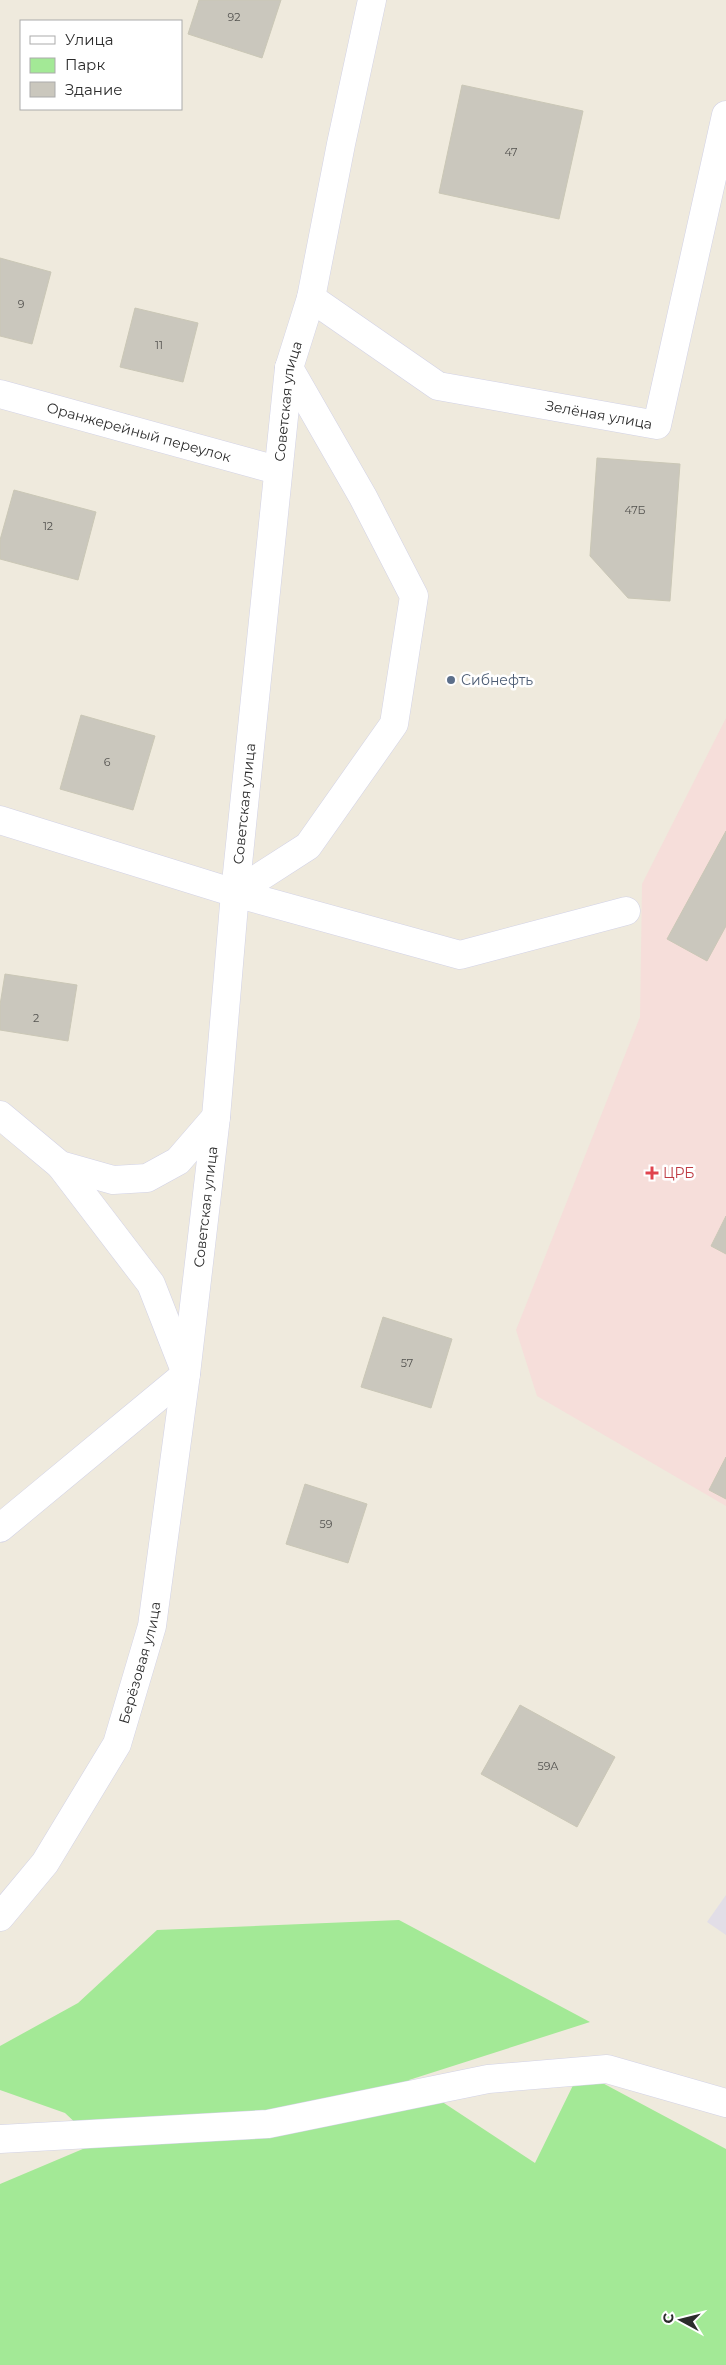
<svg xmlns="http://www.w3.org/2000/svg" width="726" height="2365" viewBox="0 0 726 2365" font-family="Montserrat,sans-serif">
	<rect width="100%" height="100%" fill="#efeadd"/>
	<path fill="#e2dee7" d="M726 1895V1935L707 1922Z"/>
	<path fill="#f6deda" d="M726 718V1506L537 1396 516 1330 640 1017 642 884Z"/>
	<path fill="#a3e996" d="M399 1920 590 2022 409 2080 535 2163 580 2071 726 2149V2365H0V2184L97 2143 65 2113 0 2090V2046L78 2003 157 1930Z"/>
	<path fill="#cac7bd" stroke="#cac7b6" d="M199 0H281L262 58 188 34Z
		M462 85 583 111 559 219 439 193Z
		M0 258 51 272 32 344 0 336Z
		M135 308 198 323 183 382 120 367Z
		M597 458 680 464 670 601 628 598 590 556Z
		M14 490 96 512 78 580 0 559V540Z
		M81 715 155 736 133 810 60 789Z
		M726 831V926L707 961 667 939Z
		M5 974 77 985 68 1041 0 1030V1005Z
		M726 1216V1254L711 1246Z
		M383 1317 452 1339 431 1408 361 1387Z
		M726 1457V1499L709 1490Z
		M305 1484 367 1504 348 1563 286 1544Z
		M520 1705 615 1757 577 1827 481 1774Z"/>
	<g fill="none" stroke-linecap="round" stroke-linejoin="round">
		<defs>
			<g id="minor">
				<path id="s1" d="M311 298 438 386 657 425 726 115"/>
				<path id="s2" d="M0 394 277 470"/>
				<path d="M0 820 235 893 460 955 626 911"/>
				<path d="M235 893 308 846 394 724 414 596 363 497 289 368"/>
				<path d="M0 1115 60 1165 113 1180 147 1178 178 1161 216 1117"/>
				<path d="M60 1165 151 1284 185 1371"/>
				<path d="M0 1528 186 1374"/>
				<path id="s3" d="M0 1917 45 1863 117 1744 152 1626 186 1374 216 1117 235 893 289 368 311 298 341 144 372 0"/>
				<path d="M0 2139 268 2124 488 2079 607 2069 726 2103"/>
			</g>
		</defs>
		<use href="#minor" stroke="#d2d2e6" stroke-width="29"/>
		<use href="#minor" stroke="#fff" stroke-width="28"/>
	</g>
	<circle fill="#5c6f8a" stroke="#fff" stroke-width="2" cx="451" cy="680" r="5"/>
	<path fill="#e0444e" stroke="#fff" stroke-width="2" d="M649.5 1165.5h5v5h5v5h-5v5h-5v-5h-5v-5h5z"/>
	<g text-anchor="middle" dominant-baseline="central" stroke-width="5" stroke-linejoin="round" paint-order="stroke">
		<g font-size="11" fill="#545350">
			<text x="234" y="17">92</text>
			<text x="511" y="152">47</text>
			<text x="21" y="304">9</text>
			<text x="159" y="345">11</text>
			<text x="635" y="510">47Б</text>
			<text x="48" y="526">12</text>
			<text x="107" y="762">6</text>
			<text x="36" y="1018">2</text>
			<text x="407" y="1363">57</text>
			<text x="326" y="1524">59</text>
			<text x="548" y="1766">59А</text>
		</g>
		<g font-size="14" fill="#2c2c2c" stroke="#fff">
			<text stroke="none"><textPath href="#s3" startOffset="1565">Советская улица</textPath></text>
			<text stroke="none"><textPath href="#s1" startOffset="318">Зелёная улица</textPath></text>
			<text stroke="none"><textPath href="#s2" startOffset="144">Оранжерейный переулок</textPath></text>
			<text stroke="none"><textPath href="#s3" startOffset="1160">Советская улица</textPath></text>
			<text stroke="none"><textPath href="#s3" startOffset="755">Советская улица</textPath></text>
			<text stroke="none"><textPath href="#s3" startOffset="294">Берёзовая улица</textPath></text>
		</g>
		<g font-size="14" fill="#4e5e75" stroke="#fff" text-anchor="start">
			<text x="461" y="680">Сибнефть</text>
		</g>
		<g font-size="14" fill="#be3a42" stroke="#fff" text-anchor="start">
			<text x="663" y="1173">ЦРБ</text>
		</g>
	</g>
	<rect x="20" y="20" width="162" height="90" fill="#ffffff" stroke="#ababab"/>
	<rect x="30" y="36" width="25" height="8" fill="#ffffff" stroke="#ababab"/>
	<text x="65" y="45" font-size="15" fill="#2c2c2c">Улица</text>
	<rect x="30" y="58" width="25" height="15" fill="#a3e996" stroke="#ababab"/>
	<text x="65" y="70" font-size="15" fill="#2c2c2c">Парк</text>
	<rect x="30" y="82" width="25" height="15" fill="#cac7bd" stroke="#ababab"/>
	<text x="65" y="95" font-size="15" fill="#2c2c2c">Здание</text>
	<g transform="translate(681 2320) rotate(277)" stroke="#ffffff" stroke-width="4" paint-order="stroke">
	<path d="M0-4L9 19L0 12L-9 19Z" fill="#2c2c2c"/>
	<text y="-8" font-size="14" font-weight="bold" text-anchor="middle" fill="#2c2c2c">С</text>
	</g>
</svg>
